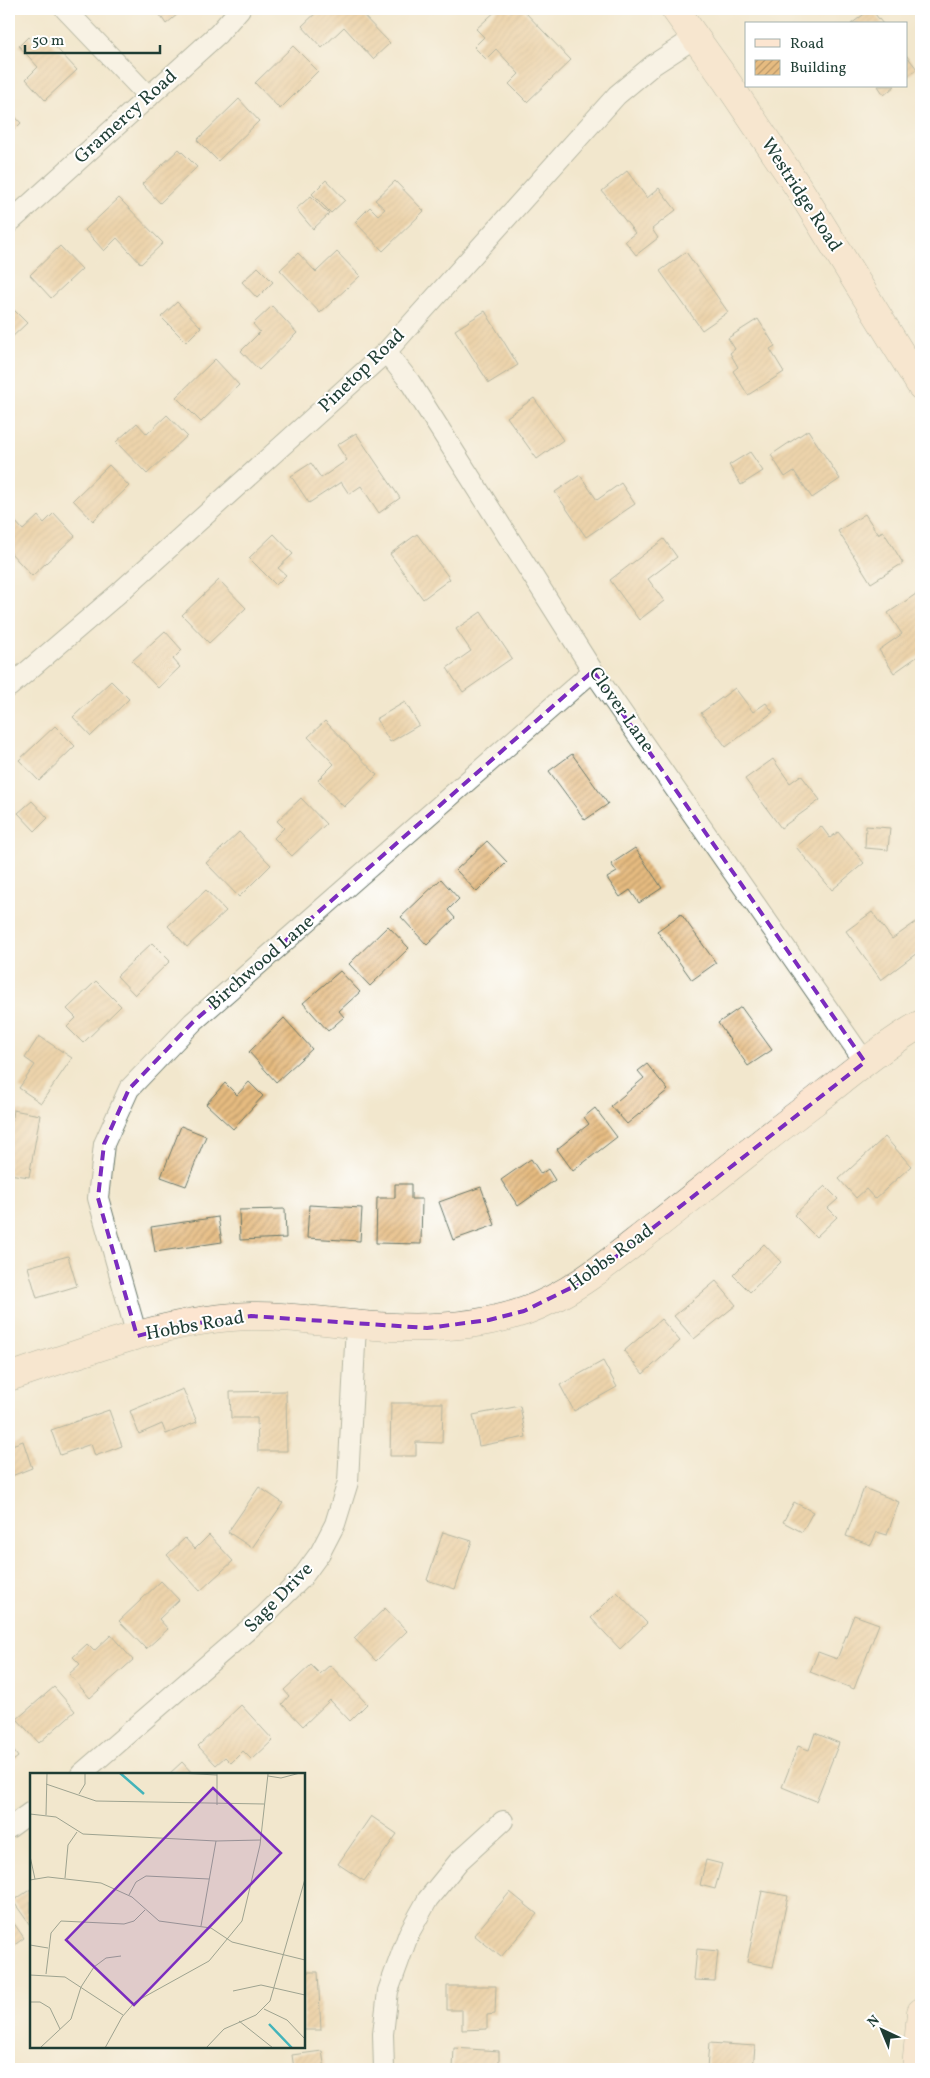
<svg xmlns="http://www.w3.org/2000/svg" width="930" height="2078" viewBox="0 0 930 2078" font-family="Vollkorn,serif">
	<defs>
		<pattern id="building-hatch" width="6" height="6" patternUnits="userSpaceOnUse" patternTransform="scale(1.25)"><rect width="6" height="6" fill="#e6bb80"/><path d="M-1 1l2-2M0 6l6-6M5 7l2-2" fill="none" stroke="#ba996a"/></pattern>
	</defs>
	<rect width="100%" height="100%" fill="#fff"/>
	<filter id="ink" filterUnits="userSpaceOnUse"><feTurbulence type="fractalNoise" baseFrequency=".02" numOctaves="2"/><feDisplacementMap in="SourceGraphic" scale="10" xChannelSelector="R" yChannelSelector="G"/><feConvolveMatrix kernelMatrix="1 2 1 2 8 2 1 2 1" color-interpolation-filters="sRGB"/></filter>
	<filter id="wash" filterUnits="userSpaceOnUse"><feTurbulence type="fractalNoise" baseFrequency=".0096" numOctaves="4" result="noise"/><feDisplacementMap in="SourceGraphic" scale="20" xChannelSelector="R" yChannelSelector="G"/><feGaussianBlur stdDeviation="1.12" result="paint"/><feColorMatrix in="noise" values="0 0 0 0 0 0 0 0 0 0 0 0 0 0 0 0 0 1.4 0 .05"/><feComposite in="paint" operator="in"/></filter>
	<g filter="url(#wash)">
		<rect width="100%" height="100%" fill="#f2e7cd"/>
		<g id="blocks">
			<path fill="url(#building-hatch)" d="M156 9H184L166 24Z
				M320 9H357L390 43 373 59 344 27 322 48 302 26Z
				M498 9H508L512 12 515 9H522L571 60 527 102 509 84 519 74 496 49 486 59 474 47 484 37 476 29Z
				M871 9 883 24H851Z
				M28 37 36 46 46 37 77 70 45 100 26 79 38 67 19 46Z
				M293 46 318 71 280 109 255 83Z
				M906 55 917 69 906 78Z
				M878 86H895L884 95Z
				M239 99 259 121 218 161 197 140Z
				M9 110 21 123 9 135Z
				M179 149 197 167 160 203 142 184Z
				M627 171 647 198 659 188 676 210 652 229 658 238 636 255 625 241 635 233 602 191Z
				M326 180 345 200 331 213 312 194Z
				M395 181 424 211 383 251 355 222 370 207 378 215 385 209 375 200Z
				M311 196 329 214 313 229 296 209Z
				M119 198 163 243 141 264 117 238 104 251 85 230Z
				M60 246 82 269 51 298 30 275Z
				M337 252 360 276 320 313 280 270 298 253 316 272Z
				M686 252 728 312 702 330 660 271Z
				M258 267 273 282 257 298 242 282Z
				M177 302 201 327 186 342 161 317Z
				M9 305 27 323 9 340Z
				M272 306 297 333 259 370 241 351 260 332 253 324Z
				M485 311 518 365 489 383 455 330Z
				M758 319 775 346 770 349 784 372 748 395 733 371 738 367 730 353 735 349 728 338Z
				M215 359 239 385 201 422 176 397Z
				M534 398 563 440 537 459 507 417Z
				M167 415 187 436 147 474 116 442 137 423 147 434Z
				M808 430 840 479 812 498 794 471 785 477 771 455Z
				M356 433 400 498 379 513 361 486 349 494 341 482 309 503 291 476 311 463 321 478 347 460 337 445Z
				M750 452 763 471 741 485 729 465Z
				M109 465 129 486 93 521 73 500Z
				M580 475 597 500 621 483 635 504 586 537 555 492Z
				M54 513 75 536 32 576 9 551V525L14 520 23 530 38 516 44 523Z
				M865 514 878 534 883 531 903 563 871 583 838 531Z
				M274 534 293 554 278 568 286 575 276 585 249 558Z
				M417 534 450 579 423 599 390 554Z
				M664 539 677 557 648 579 664 601 639 620 610 580Z
				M219 580 246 608 209 643 182 615Z
				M916 594 921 601V654L894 673 879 650 902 634 888 613Z
				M481 612 512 658 463 692 447 668 471 651 456 629Z
				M165 631 182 650 173 659 180 667 158 688 132 661Z
				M111 681 129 699 91 736 73 717Z
				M735 688 753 712 766 703 773 712 726 747 701 713Z
				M405 702 419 725 390 742 376 719Z
				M325 721 377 775 344 807 318 780 334 764 308 737Z
				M55 726 75 746 39 781 19 760Z
				M572 754 608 804 585 820 549 771Z
				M773 759 790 783 801 775 820 800 781 828 745 779Z
				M301 798 326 824 292 856 274 838 284 828 277 821Z
				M32 801 48 818 35 831 18 813Z
				M821 826 830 838 838 832 864 863 832 890 796 847Z
				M866 826 890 828 888 850 865 848Z
				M239 832 271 865 239 897 206 863Z
				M487 841 507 862 477 892 456 870Z
				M635 848 662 888 639 903 630 890 620 897 607 878 617 872 611 864Z
				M441 879 459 899 448 910 455 918 427 945 401 917Z
				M206 890 226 911 187 947 168 926Z
				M872 912 892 939 916 922 921 930V950L881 980 846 931Z
				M681 914 716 963 692 980 657 931Z
				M388 926 409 948 370 986 349 964Z
				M152 943 170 961 135 995 117 976Z
				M340 971 360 992 339 1011 344 1017 328 1031 303 1003Z
				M96 981 121 1006 83 1043 67 1027 76 1018 67 1009Z
				M741 1007 772 1050 748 1066 718 1023Z
				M284 1018 312 1049 276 1082 249 1052Z
				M39 1036 72 1058 41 1103 19 1088 35 1065 25 1058Z
				M647 1064 668 1090 627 1124 611 1106 644 1078 638 1071Z
				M249 1082 263 1096 233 1129 206 1104 225 1083 237 1095Z
				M595 1108 617 1137 573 1171 557 1149 589 1124 584 1117Z
				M13 1110 40 1115 29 1177 9 1174V1124H11Z
				M181 1126 206 1136 186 1186 161 1177Z
				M885 1137 911 1166 875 1199 866 1189 856 1198 839 1179Z
				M531 1159 541 1174 548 1169 555 1180 518 1206 501 1180Z
				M395 1184H411V1199H422L421 1244 376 1243 377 1198H395Z
				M825 1186 838 1199 828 1208 837 1217 816 1237 794 1215Z
				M481 1187 495 1225 453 1240 439 1202Z
				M309 1205 362 1208 360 1241 307 1238Z
				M285 1209 286 1238 240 1240 239 1210Z
				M218 1217 222 1242 155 1252 151 1227Z
				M764 1244 781 1262 750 1292 733 1275Z
				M68 1256 77 1286 37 1298 28 1267Z
				M716 1281 736 1305 694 1339 674 1316Z
				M661 1319 680 1341 643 1374 624 1351Z
				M603 1361 617 1387 574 1411 560 1385Z
				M183 1389 197 1422 166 1434 162 1424 139 1434 130 1411Z
				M286 1391 287 1451H258L257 1418H231L230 1392Z
				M391 1403H443L442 1443 416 1442V1456H390Z
				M520 1406 526 1437 479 1446 473 1415Z
				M109 1410 122 1446 95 1456 91 1444 60 1455 51 1430Z
				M23 1441 32 1468 9 1477V1446Z
				M259 1487 283 1503 252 1548 228 1532Z
				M864 1488 899 1502 887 1535 877 1532 871 1545 846 1536Z
				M794 1502 813 1512 802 1532 783 1522Z
				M443 1532 472 1541 455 1589 427 1580Z
				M209 1535 233 1561 200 1591 167 1555 185 1538 195 1549Z
				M161 1581 179 1600 159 1619 168 1629 146 1649 119 1621Z
				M617 1592 647 1623 620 1649 591 1618Z
				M385 1608 407 1631 376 1661 354 1638Z
				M854 1615 879 1624 854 1689 810 1672 818 1652 837 1659Z
				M111 1635 133 1660 90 1698 69 1674 80 1664 73 1657 87 1644 94 1651Z
				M311 1665 320 1674 330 1665 367 1704 350 1721 330 1700 303 1726 282 1704 289 1696 284 1690Z
				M54 1687 75 1711 39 1743 17 1719Z
				M241 1705 273 1740 252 1760 243 1751 231 1763 225 1757 216 1765 198 1746Z
				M815 1733 839 1743 816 1801 782 1787 798 1746 809 1750Z
				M9 1744 18 1757 9 1764Z
				M182 1762 193 1774H169Z
				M371 1816 397 1834 364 1881 338 1864Z
				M706 1860 722 1864 715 1889 700 1885Z
				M31 1889V1924L30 1925 13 1901Z
				M762 1891 788 1896 773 1967 747 1962Z
				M510 1892 537 1914 501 1957 474 1935Z
				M9 1916 24 1938 9 1949Z
				M697 1949 718 1951 715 1981 694 1980Z
				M304 1972H318L321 2030H304Z
				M447 1986H496L495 2014 487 2015V2029L462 2030V2010H447Z
				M709 2043 755 2046 753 2069H707Z
				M454 2048 499 2051V2069H453Z
				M322 2051 325 2069H294L292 2055Z"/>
		</g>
	</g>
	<g filter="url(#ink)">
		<use href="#blocks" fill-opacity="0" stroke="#69786a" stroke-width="1"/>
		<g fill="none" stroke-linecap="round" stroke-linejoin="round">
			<defs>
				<path id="street" d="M65 9 149 97
					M9 223 218 34 240 9
					M386 352 410 382 593 671 865 1062
					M9 687 120 592 386 352 617 95 653 65 696 37
					M137 1336 98 1198 104 1144 129 1089 193 1022 593 671
					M81 1774 265 1615 301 1579 320 1553 335 1524 348 1482 356 1325
					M9 1828 31 1812
					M384 2069 383 2034 388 1991 409 1933 428 1899 459 1861 503 1821"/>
				<path id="secondary" d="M675 9 725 79 800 190 921 386
					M9 1377C87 1352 168 1318 251 1316 285 1315 319 1321 353 1324 409 1330 470 1330 525 1311 575 1293 615 1257 657 1225 709 1184 761 1142 814 1102 849 1075 883 1046 921 1024
					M916 2069 921 2012"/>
			</defs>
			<use href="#street" stroke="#69786a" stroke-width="22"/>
			<use href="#secondary" stroke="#69786a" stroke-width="29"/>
			<use href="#street" stroke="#fff" stroke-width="20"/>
			<use href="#secondary" stroke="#fce5d0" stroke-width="28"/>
		</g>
	</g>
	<path d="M0 0H930V2078H0ZM593 671 865 1062 585 1281 524 1311 489 1320 427 1328 251 1316 176 1326 137 1336 98 1198 104 1144 129 1089 193 1022Z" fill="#f2e7cd" fill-opacity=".55" fill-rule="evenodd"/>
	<path fill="none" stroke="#7b2cbf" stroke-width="4" stroke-dasharray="10 6" stroke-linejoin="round" d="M593 671 865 1062 585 1281 524 1311 489 1320 427 1328 251 1316 176 1326 137 1336 98 1198 104 1144 129 1089 193 1022Z"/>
	<g text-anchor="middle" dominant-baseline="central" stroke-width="4" stroke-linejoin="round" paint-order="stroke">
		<g font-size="19" fill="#1f3d34" stroke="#fff">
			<text transform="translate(126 117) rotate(-42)">Gramercy Road</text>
			<text transform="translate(801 195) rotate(57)">Westridge Road</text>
			<text transform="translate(362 371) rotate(-44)">Pinetop Road</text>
			<text transform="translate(621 710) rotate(55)">Clover Lane</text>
			<text transform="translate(261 963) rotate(-41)">Birchwood Lane</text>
			<text transform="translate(611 1258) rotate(-36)">Hobbs Road</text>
			<text transform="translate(195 1326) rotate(-10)">Hobbs Road</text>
			<text transform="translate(279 1598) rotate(-46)">Sage Drive</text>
		</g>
	</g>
	<g transform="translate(30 1773)">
		<rect width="275" height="275" fill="#f2e7cd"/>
		<path fill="none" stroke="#44b4ba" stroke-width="2.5" d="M90 0 114 21M239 251 262 275"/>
		<path fill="none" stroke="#9ea390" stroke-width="1" d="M148 0 187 2M238 3 251 5 270 0M16 11 66 28 234 31M49 21 55 11V0M187 32V1M0 41 26 44 53 61 186 68 231 67M16 42 17 0M0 83 5 106M35 105 38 72 47 59M0 107 18 104 71 110 102 124 129 148 181 155 202 169 275 187M99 122 106 109 116 103 179 106M171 153 186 68M0 172 18 175M16 201 21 160 31 148 94 151 104 148 115 137M0 202 35 204 93 242M203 218 231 212 275 222M0 229H10L20 235 30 256M234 236 257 247 275 266M209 248 243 275M11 274 41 246 51 214 64 194 76 185 91 183M75 275 92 244 105 229 179 188 212 148 230 72 238 1M176 275 194 256 226 242 240 228 275 106"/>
		<path fill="#7b2cbf" fill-opacity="0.15" stroke="#7b2cbf" stroke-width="2.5" d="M183 15 251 80 104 232 36 167Z"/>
		<rect width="275" height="275" fill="none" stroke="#1f3d34" stroke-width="2.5"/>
	</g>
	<rect width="930" height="2078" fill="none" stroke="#fff" stroke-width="30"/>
	<rect x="745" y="22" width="162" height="65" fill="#ffffff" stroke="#a5b1ae"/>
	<rect x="755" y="39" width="25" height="8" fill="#fce5d0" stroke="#a5b1ae"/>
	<text x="790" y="48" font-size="15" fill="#1f3d34">Road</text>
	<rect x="755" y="60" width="25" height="15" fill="url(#building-hatch)" stroke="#a5b1ae"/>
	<text x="790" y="72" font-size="15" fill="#1f3d34">Building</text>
	<g transform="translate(882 2030) rotate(316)" stroke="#ffffff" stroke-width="4" paint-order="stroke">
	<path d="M0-4L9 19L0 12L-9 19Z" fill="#1f3d34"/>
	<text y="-8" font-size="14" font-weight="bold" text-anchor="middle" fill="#1f3d34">N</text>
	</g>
	<path d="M25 45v8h135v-8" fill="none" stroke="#1f3d34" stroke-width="2.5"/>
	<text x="32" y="45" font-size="15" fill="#1f3d34" stroke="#ffffff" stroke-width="4" paint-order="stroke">50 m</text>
</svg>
